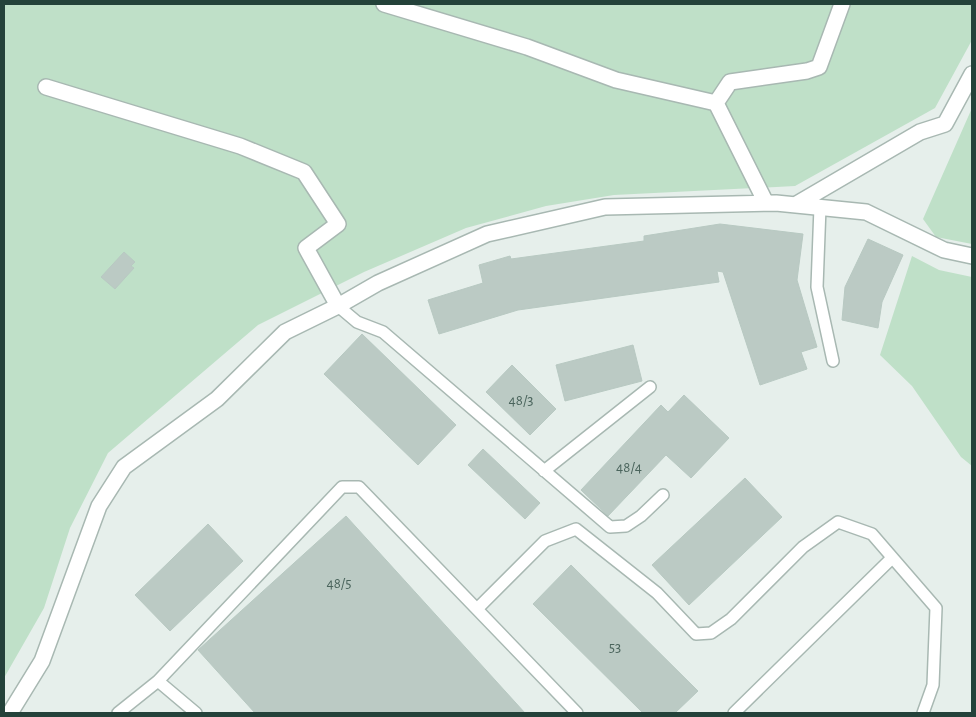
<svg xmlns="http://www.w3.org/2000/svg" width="976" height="717" viewBox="0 0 976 717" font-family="'Alegreya Sans',sans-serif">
	<rect width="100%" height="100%" fill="#e6efeb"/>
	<path fill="#bfe0c8" d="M4 4H972V40L935 108 795 186 614 195 546 206 466 228 364 272 258 325 108 453 70 528 44 608 4 678Z
		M972 108V244L936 237 923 219Z
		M912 256 939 270 972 277V466L961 457 912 386 880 355Z"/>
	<path fill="#bbcac4" stroke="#b8c9c2" d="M720 224 803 234 797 280 817 347 801 352 807 369 760 385 723 272 717 271 719 282 518 310 439 334 428 300 483 283 479 265 510 256 511 259 644 241V236Z
		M868 239 903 255 882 302 878 328 842 320 845 287Z
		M124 252 135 262 131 266 134 268 115 289 101 277Z
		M362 334 456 425 418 465 324 374Z
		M633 345 642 381 565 401 556 365Z
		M512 365 556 409 530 435 486 392Z
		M684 395 729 438 691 478 666 455 608 516 581 490 661 405 668 412Z
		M483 449 540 503 525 519 468 465Z
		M745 478 782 517 689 605 652 565Z
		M346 516 525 713H255L198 650Z
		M208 524 243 561 170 631 135 595Z
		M571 565 698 691 675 713H643L533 604Z"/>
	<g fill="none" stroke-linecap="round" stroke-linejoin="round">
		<defs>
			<path id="lane" d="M820 207 817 287 833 361
				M338 306 357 322 383 332 610 527 626 526 641 516 663 495
				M544 471 650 387
				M477 609 545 541 576 529 657 593 696 634 711 633 731 619 803 547 838 522 872 534 936 608 933 685 923 713
				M158 681 342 487H359L577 713
				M118 713 158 681 196 713
				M734 713 891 559"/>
			<path id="street" d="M384 4 527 47 616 80 716 103
				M46 87 240 146 304 172 338 224 306 248 338 306
				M766 203 716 103 730 82 807 71 819 67 842 4
				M795 205 920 132 945 124 972 74
				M10 713 42 661 99 506 124 467 217 399 285 332 338 306 378 283 487 234 605 207 776 203 866 212 944 250 972 256"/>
		</defs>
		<use href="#lane" stroke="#a8b8b2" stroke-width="14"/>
		<use href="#street" stroke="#a8b8b2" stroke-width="18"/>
		<use href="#lane" stroke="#fff" stroke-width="11"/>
		<use href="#street" stroke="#fff" stroke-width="15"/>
	</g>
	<g text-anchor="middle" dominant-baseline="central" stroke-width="5" stroke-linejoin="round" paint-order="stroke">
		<g font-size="15" fill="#4a645c">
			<text x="521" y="400">48/3</text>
			<text x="629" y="467">48/4</text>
			<text x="339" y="583">48/5</text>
			<text x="615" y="647">53</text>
		</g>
	</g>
	<rect width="976" height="717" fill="none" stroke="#24423a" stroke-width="10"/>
</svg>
